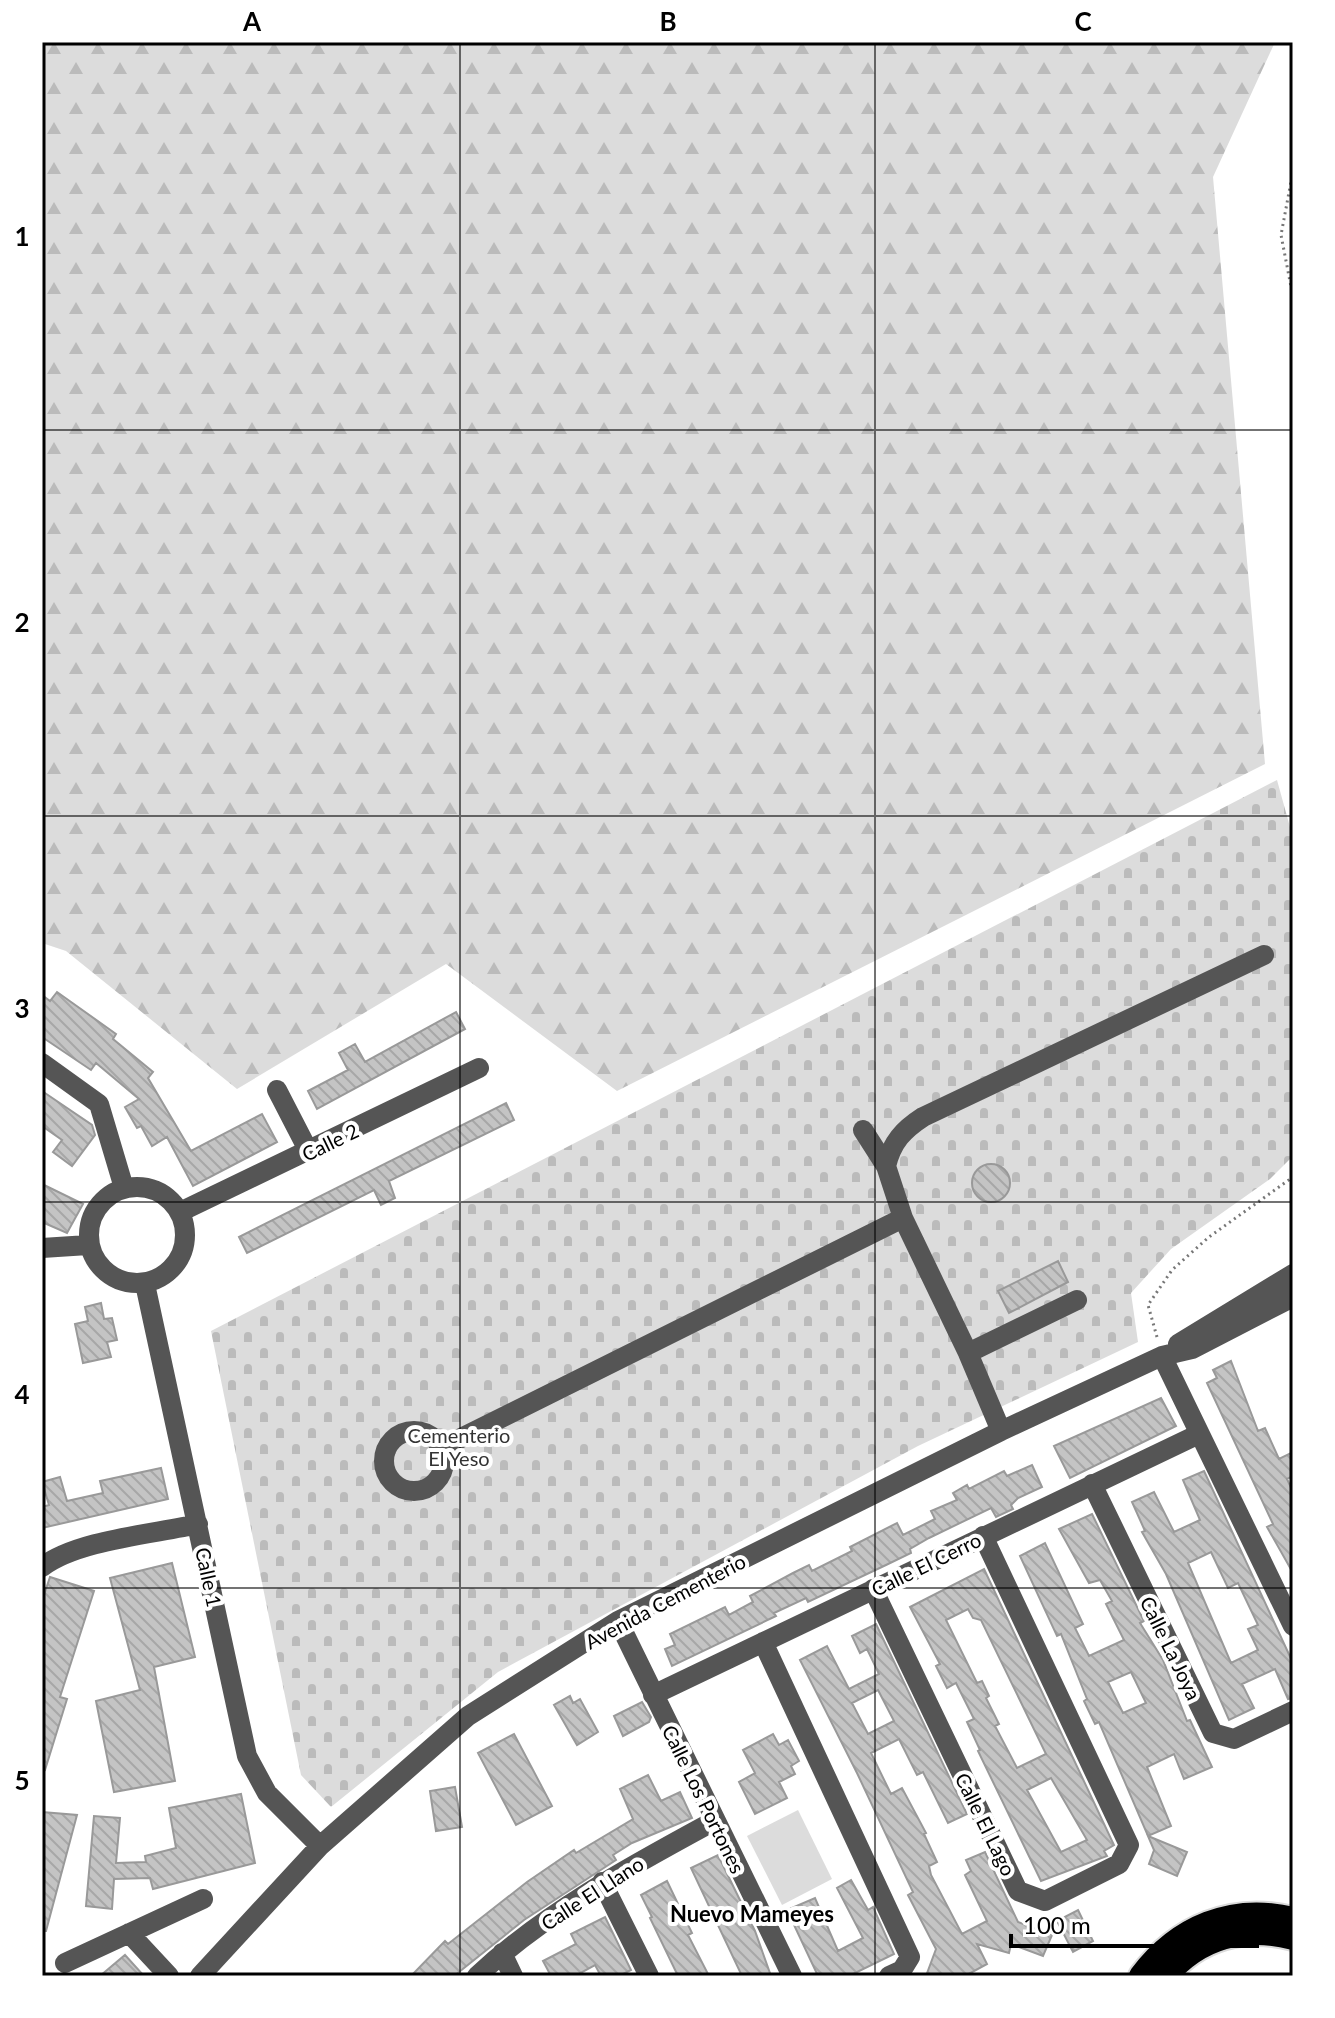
<svg xmlns="http://www.w3.org/2000/svg" width="1335" height="2018" viewBox="0 0 1335 2018" font-family="Lato,sans-serif">
	<defs>
		<pattern id="forest-firs" width="22" height="20" patternUnits="userSpaceOnUse" patternTransform="scale(2)"><rect width="22" height="20" fill="#dcdcdc"/><path d="M5 1l3.5 6h-7zM16 11l3.5 6h-7z" fill="#bbb"/></pattern>
		<pattern id="cemetery-stones" width="16" height="16" patternUnits="userSpaceOnUse" patternTransform="scale(2)"><rect width="16" height="16" fill="#dcdcdc"/><path d="M2 7V4a2 2 0 0 1 4 0v3zM10 15v-3a2 2 0 0 1 4 0v3z" fill="#bbb"/></pattern>
		<pattern id="building-back-hatch" width="6" height="6" patternUnits="userSpaceOnUse" patternTransform="scale(2)"><rect width="6" height="6" fill="#c4c4c4"/><path d="M-1 5l2 2M0 0l6 6M5-1l2 2" fill="none" stroke="#a7a7a7"/></pattern>
	</defs>
	<rect width="100%" height="100%" fill="#fff"/>
	<path fill="url(#forest-firs)" d="M42 42H1275L1213 177 1265 764 617 1091 446 964 237 1089 66 951 42 943Z"/>
	<path fill="url(#cemetery-stones)" d="M1277 780 1293 838V1156L1270 1179 1171 1249 1131 1293 1138 1342 918 1446 498 1672 331 1807 301 1775 211 1331Z"/>
	<path fill="#dcdcdc" d="M798 1810 832 1879 782 1905 747 1836Z"/>
	<path fill="url(#building-back-hatch)" stroke="#999" stroke-width="2" fill-rule="evenodd" d="M57 992 116 1034 113 1039 153 1072 148 1078 191 1151 262 1114 277 1142 193 1186 167 1137 152 1146 141 1126 137 1128 125 1107 139 1099 96 1063 91 1070 42 1037V995L50 1001Z
		M456 1012 465 1029 317 1109 308 1091 348 1070 339 1053 355 1044 365 1062Z
		M42 1091 92 1125 95 1135 72 1166 53 1152 62 1140 42 1126Z
		M506 1103 514 1120 389 1181 395 1198 381 1205 374 1190 247 1253 239 1237Z
		M972 1183a19 19 0 1 1 38 0a19 19 0 1 1-38 0Z
		M42 1184 83 1204 67 1233 42 1222Z
		M1058 1261 1068 1282 1009 1313 998 1291Z
		M101 1303 104 1319 112 1318 117 1340 107 1342 111 1357 83 1363 75 1324 88 1321 85 1307Z
		M1231 1361 1258 1431 1265 1428 1279 1459 1293 1452V1476L1287 1479 1293 1492V1573L1267 1527 1273 1524 1207 1383 1217 1378 1213 1370Z
		M1161 1398 1176 1426 1070 1478 1054 1446Z
		M1032 1465 1042 1487 1018 1498 1011 1505 1013 1509 996 1517 991 1508 929 1538 910 1549 911 1553 886 1565 808 1602 806 1598 774 1613 776 1616 672 1666 665 1649 675 1645 670 1634 725 1607 729 1615 753 1602 750 1596 793 1573 809 1565 812 1571 852 1551 850 1547 897 1523 903 1535 935 1519 931 1511 957 1500 953 1493 967 1485 969 1489 1004 1471 1007 1476Z
		M161 1468 168 1499 42 1528V1507L49 1505 42 1482 60 1477 67 1501 103 1493 100 1481Z
		M1204 1471 1293 1663V1698L1288 1699 1275 1669 1242 1684 1254 1708 1229 1720 1166 1574 1142 1532 1145 1531 1132 1502 1154 1492 1174 1532 1200 1520 1183 1480ZM1211 1552 1228 1588 1238 1583 1258 1625 1248 1629 1258 1650 1231 1663 1188 1563Z
		M1092 1514 1144 1621 1140 1623 1163 1660 1187 1721 1190 1720 1212 1767 1184 1779 1174 1754 1147 1767 1171 1826 1148 1836 1099 1722 1095 1724 1084 1701 1087 1699 1061 1634 1057 1636 1020 1556 1045 1543 1083 1624 1075 1628 1089 1656 1124 1640 1106 1604 1112 1601 1100 1580 1089 1583 1059 1529ZM1131 1672 1146 1703 1123 1713 1108 1682Z
		M172 1563 195 1657 154 1667 175 1781 114 1792 96 1701 140 1690 110 1578Z
		M984 1569 1114 1845 1104 1851 1107 1856 1041 1881 978 1751 980 1750 967 1722 974 1719 956 1683 947 1688 936 1666 940 1664 910 1607ZM968 1609 973 1618 981 1620 1046 1754 1017 1768 995 1726 999 1724 986 1698 989 1696 982 1681 977 1683 946 1620ZM1051 1778 1087 1840 1061 1852 1027 1790Z
		M50 1577 94 1591 60 1697 67 1699 45 1770 42 1769V1601Z
		M876 1624 967 1814 948 1823 923 1772 917 1775 899 1739 871 1753 891 1794 902 1788 926 1833 924 1834 937 1862 929 1866 931 1875 962 1934 987 1921 965 1875 971 1871 966 1860 985 1852 1018 1922 1052 1935 1043 1956 1011 1944 1009 1953 977 1944 987 1964 965 1976H926L936 1949 908 1895 913 1892 857 1773 800 1660 827 1646 849 1689 879 1674 867 1649 860 1653 852 1636ZM878 1690 894 1721 868 1734 852 1703Z
		M570 1696 573 1703 580 1699 598 1732 577 1745 554 1705Z
		M642 1702 651 1717 649 1722 623 1736 614 1716Z
		M514 1734 552 1806 516 1825 478 1753Z
		M773 1734 779 1745 788 1740 799 1761 791 1766 795 1774 779 1782 787 1798 755 1814 739 1782 755 1773 743 1750Z
		M648 1775 661 1801 680 1792 692 1818 632 1843 613 1855 616 1860 524 1920 454 1976H411L445 1941 448 1944 527 1882 574 1850 576 1853 633 1819 620 1789Z
		M455 1787 462 1827 436 1831 430 1791Z
		M241 1794 255 1863 153 1889 150 1878 114 1879 112 1909 86 1906 94 1816 120 1818 116 1863 146 1862 145 1856 176 1848 169 1808Z
		M42 1812 77 1815 46 1931H42Z
		M1148 1836 1187 1852 1177 1876 1149 1864 1154 1850Z
		M718 1855 755 1931 771 1976H742L691 1868Z
		M851 1880 868 1910 873 1907 894 1954 849 1976H818L787 1910 815 1898 838 1951 863 1938 837 1888Z
		M667 1881 692 1933 688 1935 709 1976H678L650 1918 652 1917 641 1895Z
		M1078 1910 1093 1941 1073 1952 1057 1921Z
		M605 1917 631 1970 619 1976H601L595 1965 575 1976H551L543 1961 576 1944 571 1934Z
		M125 1955 144 1976H100Z"/>
	<g fill="none" stroke-linecap="round" stroke-linejoin="round">
		<defs>
			<path id="highway" d="M1141 1976C1178 1927 1232 1904 1293 1919
				M1166 1976C1199 1937 1244 1925 1293 1938"/>
		</defs>
		<use href="#highway" stroke="#dbdbdb" stroke-width="28"/>
		<path stroke="#777" stroke-width="3" stroke-dasharray="2 4" stroke-linecap="butt" d="M1293 171 1281 235 1293 297
			M1157 1337 1148 1305 1172 1270 1209 1237 1293 1177"/>
		<path stroke="#555" stroke-width="20" d="M42 1063 99 1104 124 1188
			M277 1090 309 1152
			M863 1130 886 1166 903 1218 968 1353 1001 1431
			M886 1166C892 1142 903 1130 923 1117L1264 955
			M89 1235a48 48 0 1 1 96 0a48 48 0 1 1-96 0Z
			M180 1212 479 1068
			M42 1248 88 1245
			M145 1284 247 1756 267 1793 320 1846
			M1178 1344 1293 1274
			M968 1353 1077 1300
			M1162 1356 1293 1626
			M384 1461a30 30 0 1 1 60 0a30 30 0 1 1-60 0Z
			M441 1448 903 1218
			M1092 1484 1213 1733 1234 1739 1293 1711
			M42 1567C77 1540 154 1534 198 1524
			M873 1589 1018 1891 1045 1901 1119 1864 1129 1845 983 1536
			M618 1621 792 1976
			M763 1642 910 1957 902 1970 889 1976
			M653 1695 1199 1434
			M602 1882 649 1976
			M129 1933 169 1976
			M502 1953 513 1976
			M65 1963 203 1899
			M200 1976 320 1846 468 1716 618 1621 1001 1431 1162 1356 1192 1349 1293 1297
			M477 1976C547 1911 631 1866 714 1821"/>
		<use href="#highway" stroke="#000" stroke-width="24"/>
	</g>
	<path fill="none" stroke="#000" stroke-width="2" stroke-opacity="0.55" d="M460 42V1976M875 42V1976M42 430H1293M42 816H1293M42 1202H1293M42 1588H1293"/>
	<g text-anchor="middle" dominant-baseline="central" stroke-width="8" stroke-linejoin="round" paint-order="stroke">
		<g font-size="20" fill="#000" stroke="#fff">
			<text transform="translate(330 1142) rotate(-26)">Calle 2</text>
			<text transform="translate(926 1564) rotate(-26)">Calle El Cerro</text>
			<text transform="translate(209 1577) rotate(78)">Calle 1</text>
			<text transform="translate(665 1601) rotate(-28)">Avenida Cementerio</text>
			<text transform="translate(1171 1648) rotate(64)">Calle La Joya</text>
			<text transform="translate(704 1799) rotate(64)">Calle Los Portones</text>
			<text transform="translate(986 1824) rotate(64)">Calle El Lago</text>
			<text transform="translate(592 1893) rotate(-33)">Calle El Llano</text>
		</g>
		<g font-size="20" fill="#333" stroke="#fff">
			<text x="459" y="1435">Cementerio<tspan x="459" dy="23">El Yeso</tspan></text>
		</g>
		<g font-size="22" font-weight="bold" fill="#000" stroke="#fff">
			<text x="752" y="1913">Nuevo Mameyes</text>
		</g>
	</g>
	<rect width="1335" height="2018" fill="none" stroke="#ffffff" stroke-width="88"/>
	<path d="M1011 1934v12h246v-12" fill="none" stroke="#000000" stroke-width="4"/>
	<text x="1023" y="1934" font-size="24" fill="#000000" stroke="#ffffff" stroke-width="6" paint-order="stroke">100 m</text>
	<rect x="44" y="44" width="1247" height="1930" fill="none" stroke="#000" stroke-width="3"/>
	<g font-size="26" text-anchor="middle" font-weight="bold" fill="#000">
		<text x="252" y="31">A</text>
		<text x="668" y="31">B</text>
		<text x="1083" y="31">C</text>
		<text x="22" y="246">1</text>
		<text x="22" y="632">2</text>
		<text x="22" y="1018">3</text>
		<text x="22" y="1404">4</text>
		<text x="22" y="1790">5</text>
	</g>
</svg>
